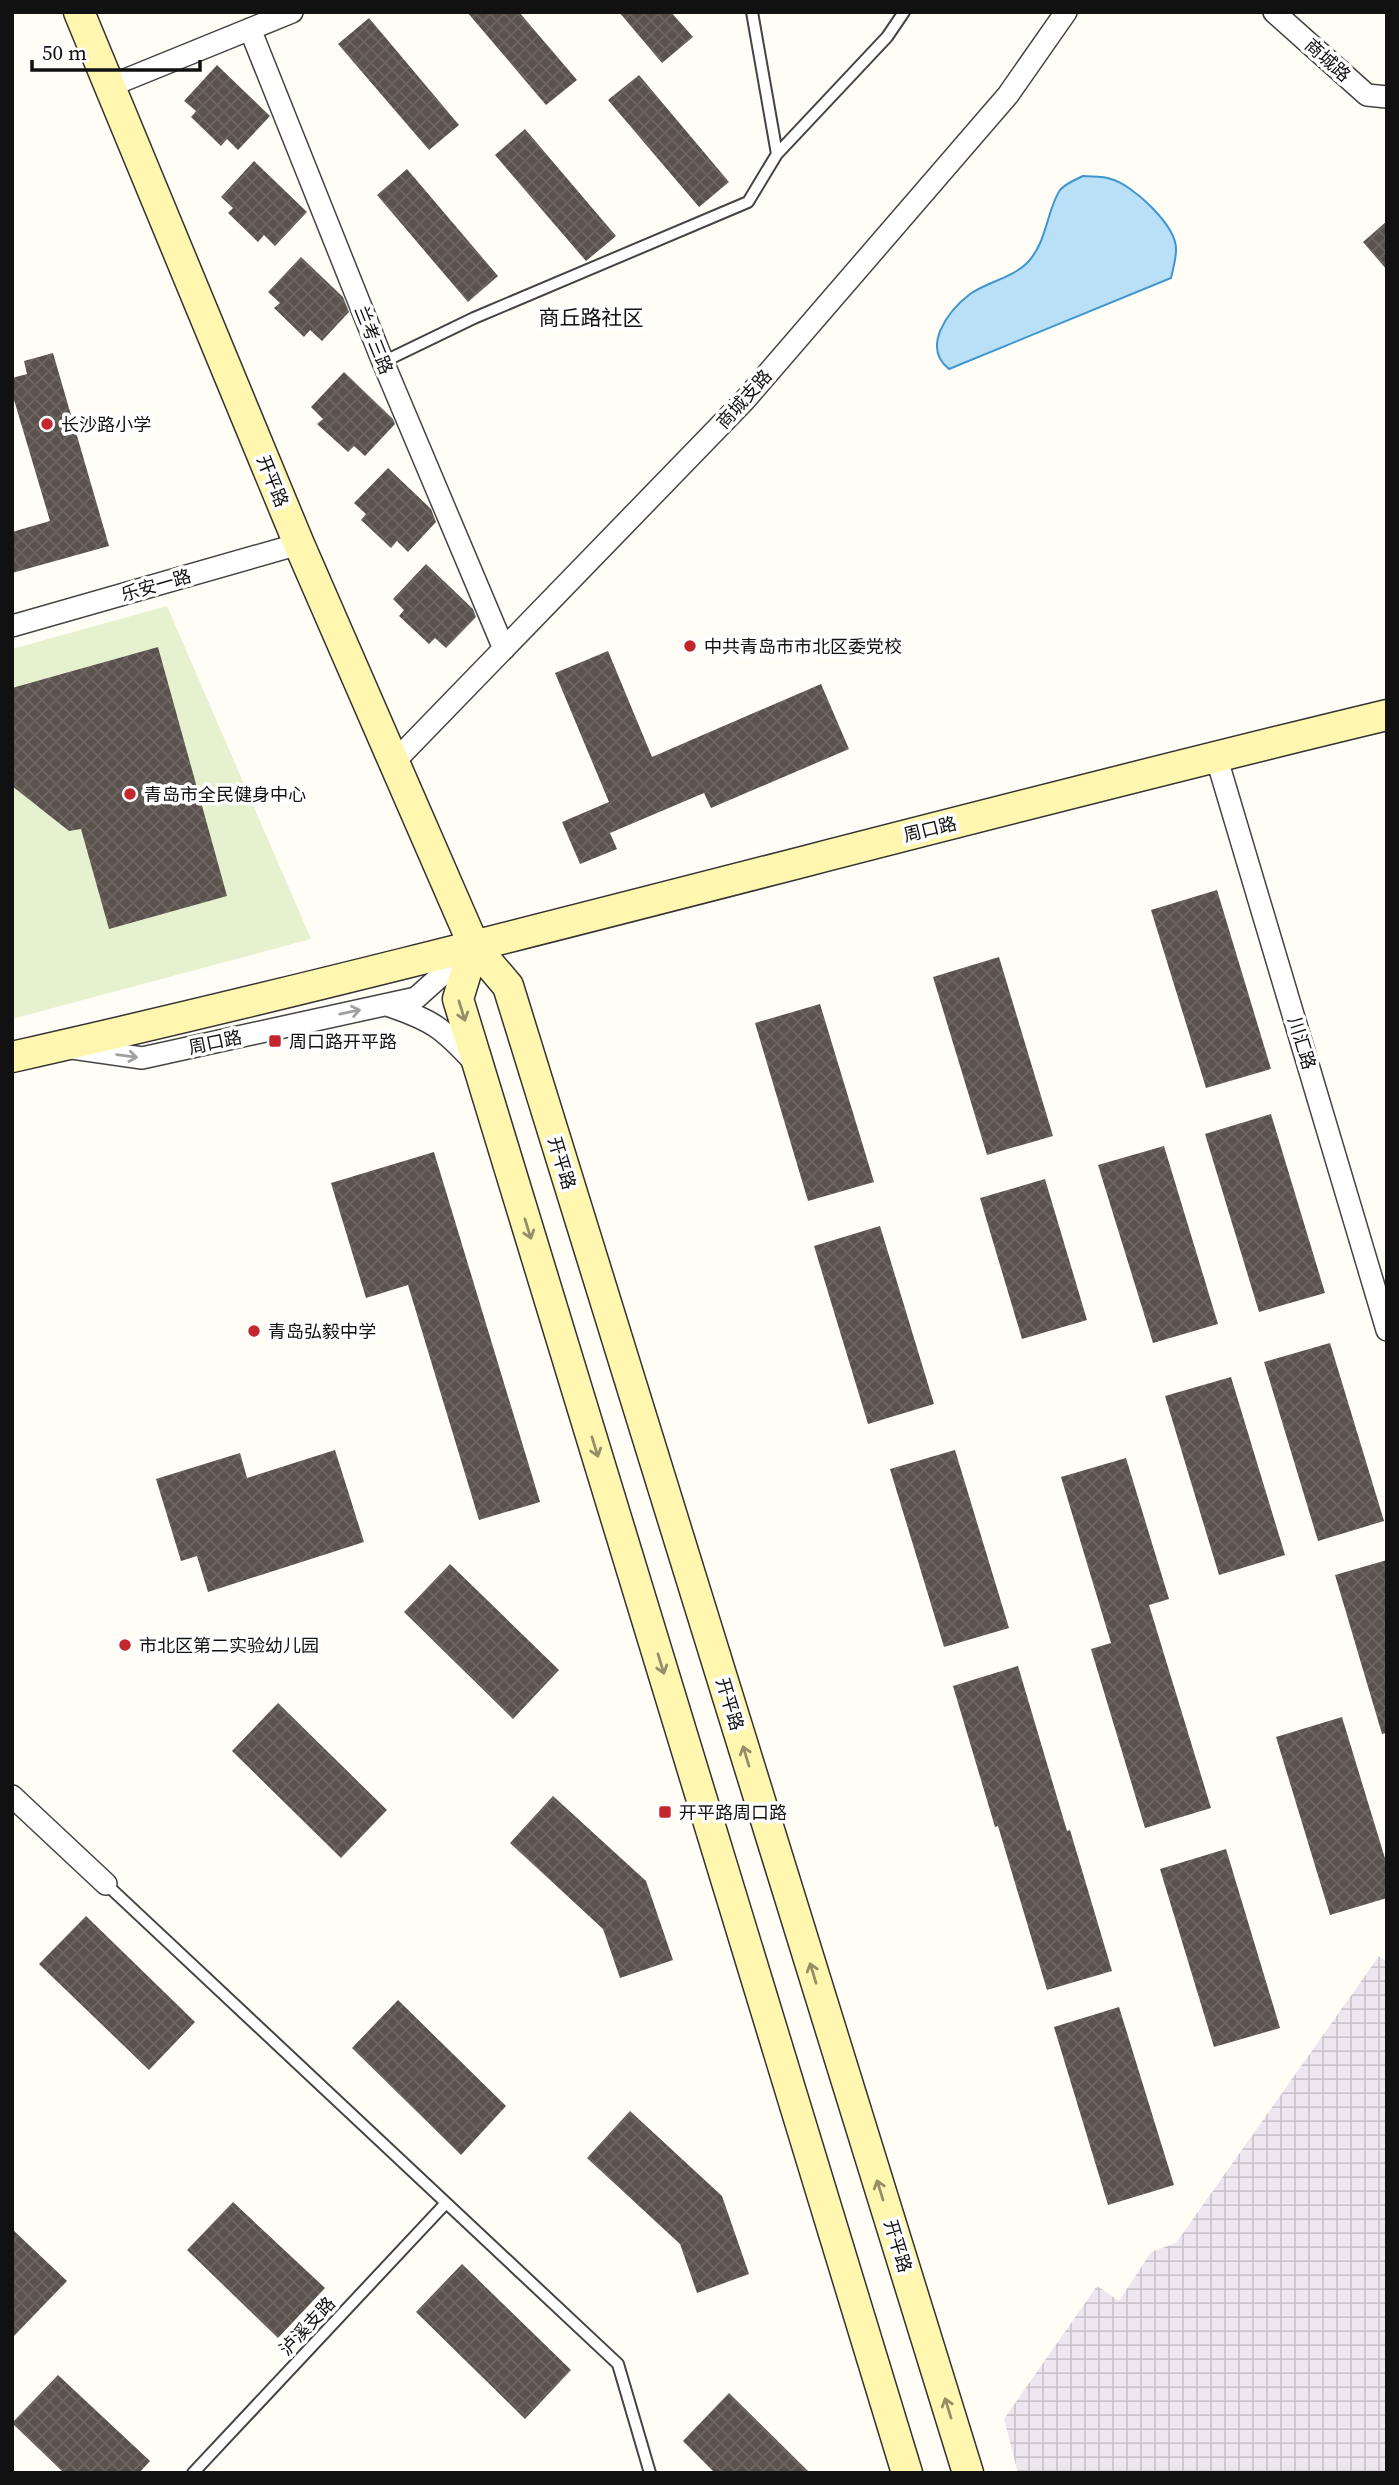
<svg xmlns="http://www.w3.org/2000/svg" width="1399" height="2485" viewBox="0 0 1399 2485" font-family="'Source Serif 4','Noto Sans SC',serif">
	<defs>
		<pattern id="industrial-grid" width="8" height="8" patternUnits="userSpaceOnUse" patternTransform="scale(1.75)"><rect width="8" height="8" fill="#eee6ef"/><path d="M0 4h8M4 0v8" fill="none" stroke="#cbc4cc"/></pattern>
		<pattern id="building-cross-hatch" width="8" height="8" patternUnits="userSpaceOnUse" patternTransform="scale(1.75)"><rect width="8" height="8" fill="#5a524d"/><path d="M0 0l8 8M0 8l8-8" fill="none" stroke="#6d6662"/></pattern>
	</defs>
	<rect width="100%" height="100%" fill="#fffdf5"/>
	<path fill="url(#industrial-grid)" d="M1379 1956 1387 1962V2473H1018L1004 2419 1097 2286 1119 2301 1151 2252 1176 2243Z"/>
	<path fill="#e6f2cf" d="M167 606 311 939 12 1019V649Z"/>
	<path fill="#b9e0f7" stroke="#3f96cf" stroke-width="2" d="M1083 176C1092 177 1102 176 1111 179 1133 185 1177 226 1176 250 1176 259 1173 269 1171 278L949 369C921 347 948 311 970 294 987 282 1012 278 1027 263 1047 243 1047 209 1060 190 1066 183 1075 180 1083 176Z"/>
	<path fill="url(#building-cross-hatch)" d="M467 12H519L577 80 546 105Z
		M619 12H671L693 37 662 63Z
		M369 18 459 125 429 150 338 44Z
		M217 65 270 116 238 150 227 139 221 146 191 117 196 111 184 101Z
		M639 75 729 182 699 207 608 100Z
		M525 129 616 236 586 261 495 155Z
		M254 161 307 212 275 246 264 235 258 242 228 213 233 208 221 197Z
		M407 169 498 276 468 302 377 195Z
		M1387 221V270L1363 242Z
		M301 257 343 297 349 312 322 341 310 330 304 337 274 308 280 303 268 292Z
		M53 353 109 546 12 573V532L50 521 12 393V378L27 374 24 361Z
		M344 372 393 419 395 424 365 456 354 446 348 452 317 424 323 419 311 407Z
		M388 468 431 509 436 522 408 552 397 541 391 548 361 520 366 514 354 503Z
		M426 564 473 609 476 617 446 648 435 638 429 644 399 616 404 610 393 599Z
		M158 647 227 896 109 929 81 829 69 831 12 786V688Z
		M608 651 652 757 821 684 849 749 711 808 704 793 610 833 617 849 580 864 562 822 609 802 555 673Z
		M1217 890 1271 1069 1206 1088 1151 910Z
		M999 957 1053 1136 987 1155 933 977Z
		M820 1004 874 1182 808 1201 755 1023Z
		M1271 1114 1325 1293 1259 1312 1205 1134Z
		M1164 1146 1218 1324 1153 1343 1098 1165Z
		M434 1152 540 1502 479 1520 408 1285 366 1298 331 1183Z
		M1045 1179 1087 1320 1022 1339 980 1198Z
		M880 1226 934 1404 868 1424 814 1246Z
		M1330 1343 1384 1521 1318 1541 1264 1362Z
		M1231 1377 1285 1555 1219 1575 1165 1396Z
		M335 1450 364 1542 208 1592 197 1556 181 1561 156 1479 240 1453 247 1478Z
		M955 1450 1009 1628 944 1647 890 1469Z
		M1126 1458 1169 1599 1149 1605 1211 1808 1145 1828 1091 1649 1111 1643 1061 1477Z
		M1387 1560V1733L1382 1734 1335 1575Z
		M450 1564 559 1670 513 1719 404 1612Z
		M1018 1666 1067 1831 1070 1830 1112 1971 1047 1990 998 1826 995 1827 953 1686Z
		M278 1703 387 1810 341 1858 232 1751Z
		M1342 1717 1387 1865V1898L1330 1915 1276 1737Z
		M553 1796 646 1881 673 1960 620 1978 603 1929 510 1843Z
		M1226 1849 1280 2028 1214 2047 1160 1869Z
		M86 1916 195 2022 149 2070 39 1964Z
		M398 2000 506 2106 461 2155 352 2048Z
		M1119 2007 1174 2185 1108 2205 1054 2027Z
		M630 2111 722 2196 749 2274 697 2293 680 2244 587 2158Z
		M233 2202 325 2288 278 2338 187 2250Z
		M12 2229 67 2281 12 2338Z
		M462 2264 571 2370 525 2419 416 2312Z
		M58 2375 150 2461 139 2473H64L12 2423Z
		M729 2393 810 2473H715L683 2441Z"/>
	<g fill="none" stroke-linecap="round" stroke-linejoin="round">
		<defs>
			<path id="lane" d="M752 12 777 154
				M383 362 474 318 748 202 777 154 887 37 904 12
				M106 1884 618 2364 650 2473
				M193 2473 446 2203"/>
			<path id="street" d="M1274 12 1367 95 1387 97
				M250 29 383 362 504 649
				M110 86 292 12
				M12 626 299 544
				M1216 756 1387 1330
				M395 761 744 401 1008 95 1066 12
				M387 1005C432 1020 443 1028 475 1063
				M72 1048 142 1058 416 998 472 948
				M12 1796 106 1884"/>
			<path id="secondary" d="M79 12 299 544 474 946 508 986 968 2473
				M474 946 458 999 907 2473
				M12 1057C473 953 928 825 1387 715"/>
		</defs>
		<use href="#lane" stroke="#444" stroke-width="14"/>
		<use href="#street" stroke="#444" stroke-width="24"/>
		<use href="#secondary" stroke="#333" stroke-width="33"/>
		<use href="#lane" stroke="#fff" stroke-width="10"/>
		<use href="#street" stroke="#fff" stroke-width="21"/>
		<use href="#secondary" stroke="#fff6b0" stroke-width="30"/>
	</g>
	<defs><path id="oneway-shaft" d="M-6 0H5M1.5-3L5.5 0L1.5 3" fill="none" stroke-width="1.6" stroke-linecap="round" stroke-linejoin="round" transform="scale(1.75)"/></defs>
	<g stroke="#948f68">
		<use href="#oneway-shaft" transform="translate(462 1011) rotate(73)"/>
		<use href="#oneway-shaft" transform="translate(528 1229) rotate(73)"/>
		<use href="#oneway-shaft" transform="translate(595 1447) rotate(73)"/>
		<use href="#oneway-shaft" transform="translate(661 1664) rotate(73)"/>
		<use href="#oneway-shaft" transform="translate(746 1756) rotate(-107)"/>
		<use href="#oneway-shaft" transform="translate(813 1973) rotate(-107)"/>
		<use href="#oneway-shaft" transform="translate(880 2190) rotate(-107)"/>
		<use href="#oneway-shaft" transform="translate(948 2408) rotate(-107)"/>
	</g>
	<g stroke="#a0a0a0">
		<use href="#oneway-shaft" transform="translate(350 1012) rotate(-12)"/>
		<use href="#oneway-shaft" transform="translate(127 1056) rotate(8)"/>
	</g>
	<g fill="#c4262e" stroke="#fff" stroke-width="2.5">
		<circle cx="47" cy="424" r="7"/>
		<circle cx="690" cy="646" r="7"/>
		<circle cx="130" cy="794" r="7"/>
		<rect x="268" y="1034" width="14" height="14" rx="3.5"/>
		<circle cx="254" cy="1331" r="7"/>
		<circle cx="125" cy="1645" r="7"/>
		<rect x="658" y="1805" width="14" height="14" rx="3.5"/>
	</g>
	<g text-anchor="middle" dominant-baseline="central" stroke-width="7" stroke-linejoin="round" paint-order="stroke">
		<g font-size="18" fill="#111" stroke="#fff">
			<text transform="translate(1328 60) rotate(42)">商城路</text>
			<text transform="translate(374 340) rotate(68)">兰考三路</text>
			<text transform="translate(744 399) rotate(-48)">商城支路</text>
			<text transform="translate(273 481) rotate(68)">开平路</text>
			<text transform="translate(156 585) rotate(-16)">乐安一路</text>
			<text transform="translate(930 829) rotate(-14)">周口路</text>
			<text transform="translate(215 1042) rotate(-12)">周口路</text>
			<text transform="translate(1302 1043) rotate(73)">川汇路</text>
			<text transform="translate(562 1163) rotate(73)">开平路</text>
			<text transform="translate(730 1704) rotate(73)">开平路</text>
			<text transform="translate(898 2246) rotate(73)">开平路</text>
			<text transform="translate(307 2326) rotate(-47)">泸溪支路</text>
		</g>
		<g font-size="18" fill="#111" stroke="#fff" text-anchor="start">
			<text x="61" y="424">长沙路小学</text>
			<text x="704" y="646">中共青岛市市北区委党校</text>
			<text x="144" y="794">青岛市全民健身中心</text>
			<text x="289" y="1041">周口路开平路</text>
			<text x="268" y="1331">青岛弘毅中学</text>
			<text x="139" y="1645">市北区第二实验幼儿园</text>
			<text x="679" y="1812">开平路周口路</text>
		</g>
		<g font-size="21" fill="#111" stroke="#fff">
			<text x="591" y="317">商丘路社区</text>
		</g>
	</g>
	<rect width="1399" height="2485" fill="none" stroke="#111111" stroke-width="28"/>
	<path d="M32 60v10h168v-10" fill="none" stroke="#111111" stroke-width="3.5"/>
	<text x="42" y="60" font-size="21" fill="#111111" stroke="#ffffff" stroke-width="5" paint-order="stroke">50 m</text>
</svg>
